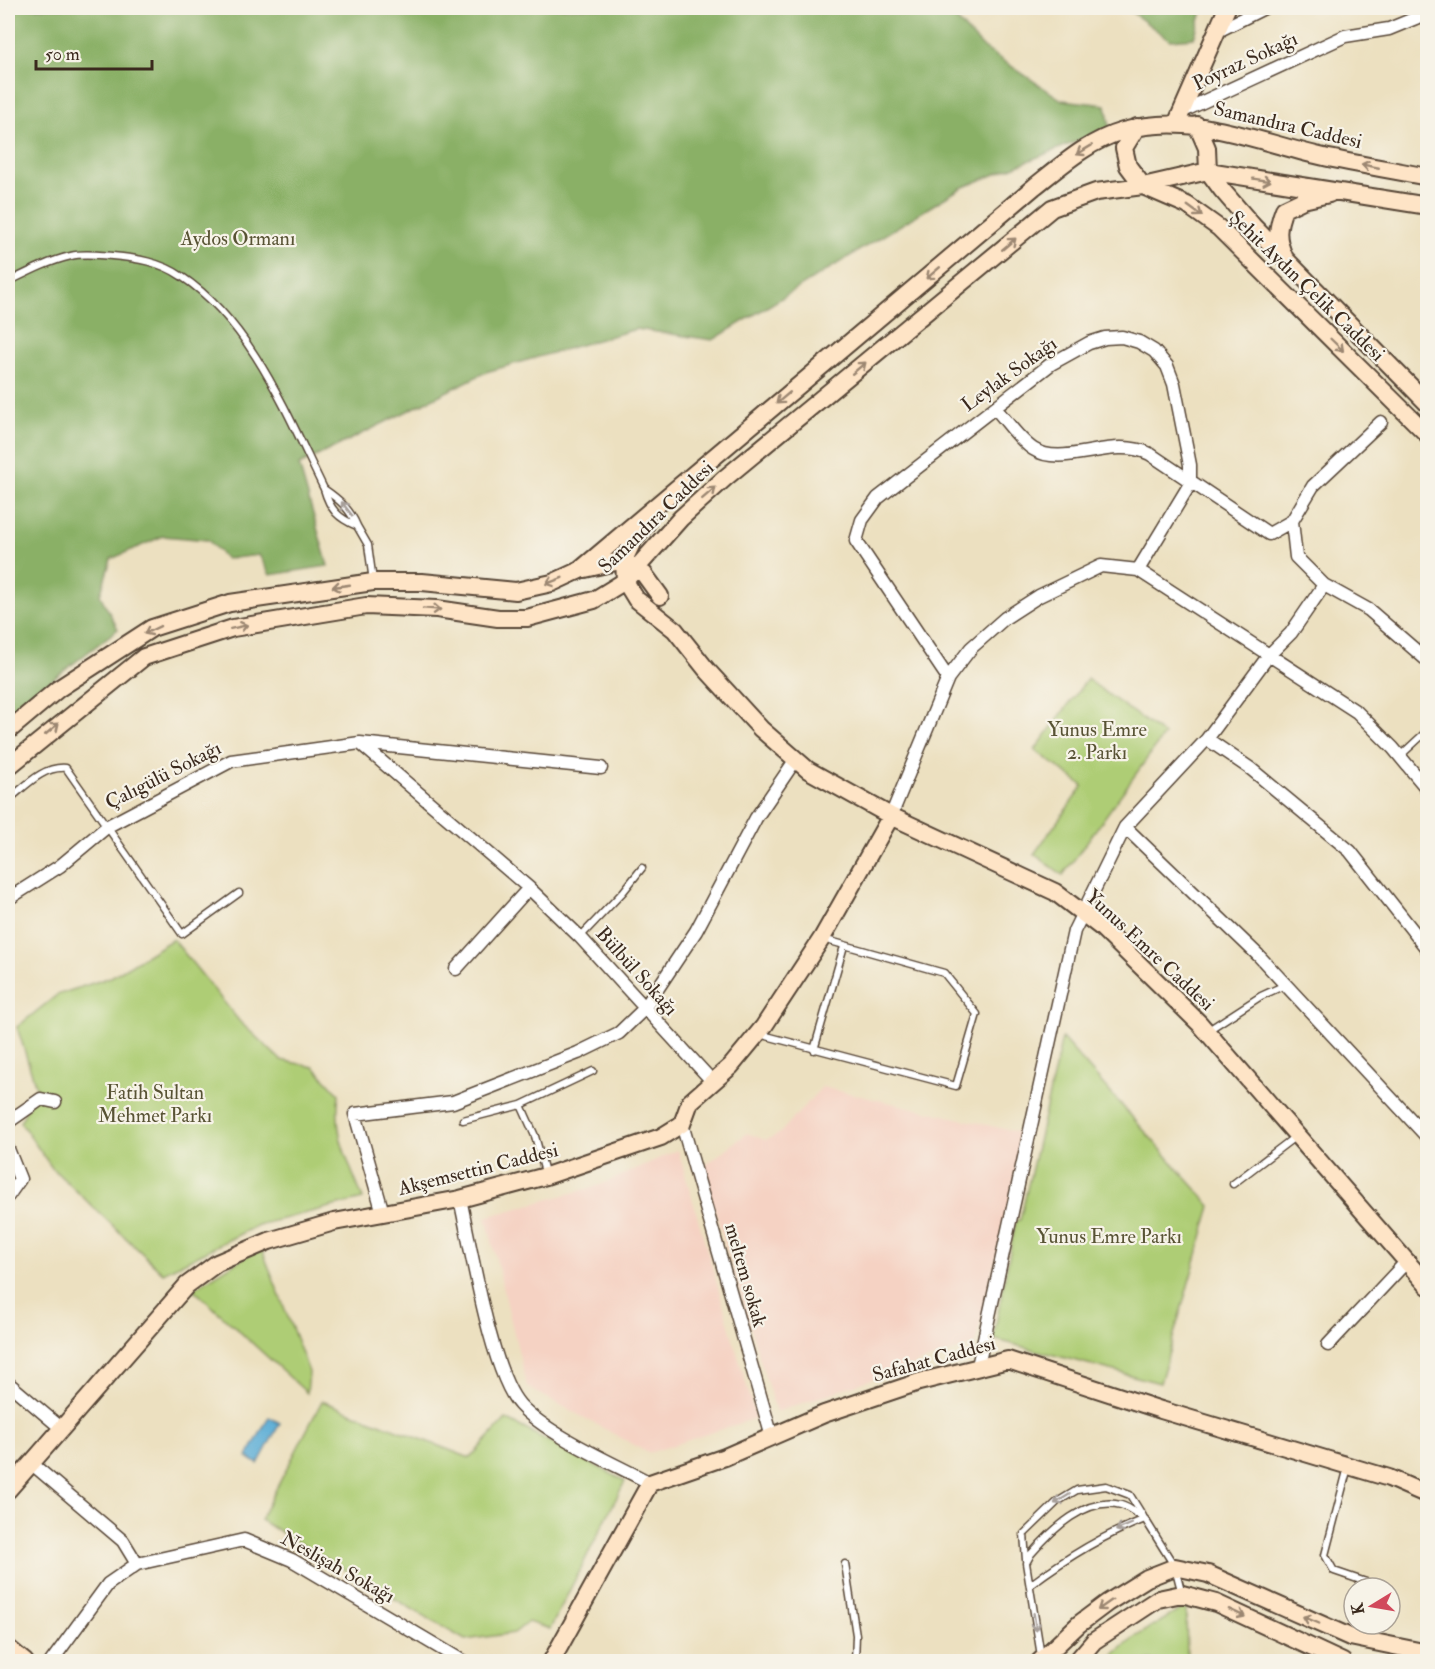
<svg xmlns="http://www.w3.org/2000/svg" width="1435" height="1669" viewBox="0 0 1435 1669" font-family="'IM FELL Double Pica',serif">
	<rect width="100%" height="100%" fill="#f7f3e8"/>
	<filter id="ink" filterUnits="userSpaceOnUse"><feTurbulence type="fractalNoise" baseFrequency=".0167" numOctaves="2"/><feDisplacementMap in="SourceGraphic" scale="12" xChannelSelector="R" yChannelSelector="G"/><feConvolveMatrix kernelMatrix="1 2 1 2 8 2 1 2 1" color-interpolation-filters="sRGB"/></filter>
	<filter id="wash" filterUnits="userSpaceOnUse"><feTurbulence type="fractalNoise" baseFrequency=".008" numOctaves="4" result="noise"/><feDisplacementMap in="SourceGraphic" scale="24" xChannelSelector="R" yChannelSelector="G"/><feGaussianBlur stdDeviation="1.35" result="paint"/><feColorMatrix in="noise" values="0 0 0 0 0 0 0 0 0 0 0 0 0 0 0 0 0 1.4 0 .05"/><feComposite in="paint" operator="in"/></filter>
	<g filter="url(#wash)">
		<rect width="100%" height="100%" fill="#ece0c0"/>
		<path fill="#f5d2c3" d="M822 1087 1026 1134 975 1344 776 1412 702 1168 747 1133 765 1140 779 1134Z
			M678 1150 756 1418 649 1453 527 1387 486 1217 600 1185Z"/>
		<path fill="#aecd75" stroke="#747c4a" stroke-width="1.5" d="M1087 679 1164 735 1063 875 1034 854 1083 786 1035 750Z
			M173 939 240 1022 281 1060 314 1067 339 1094C333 1136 348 1160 363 1199L258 1225 163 1273 52 1168 20 1122 37 1090 17 1027 57 995 111 977Z
			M1062 1038 1211 1206 1160 1383 993 1339 1016 1220H1020Z
			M261 1247 309 1372 307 1393 193 1289Z
			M322 1401 470 1458 506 1419 625 1481 550 1629 528 1622 514 1633 465 1640 260 1520Z
			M1186 1606 1187 1661H1106L1135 1637Z"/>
		<path fill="#8ab066" stroke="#626d42" stroke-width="1.5" d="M8 8H945L984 48 1062 100 1106 105 1110 128 961 188 713 340 636 329 486 372 299 465 328 566 270 575 259 555 226 559 208 540 163 536 111 559 100 595 118 629 8 714Z
			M1126 8H1203L1194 38 1170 40Z"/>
		<path fill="#5badd6" stroke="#4b6c7a" stroke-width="1.5" d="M269 1417 280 1423 258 1464 247 1457Z"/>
	</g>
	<g filter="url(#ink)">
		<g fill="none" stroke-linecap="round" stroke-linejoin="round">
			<defs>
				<path id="lane" d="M8 282C28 272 49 261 71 256 83 253 99 255 112 256 136 258 161 262 181 276 252 323 288 416 324 489 330 510 338 518 357 526 350 509 340 500 324 489
					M357 526 368 545 373 581
					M1400 756 1428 730
					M8 800C25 787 42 766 66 768L182 934 239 893
					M580 937 623 892 642 868
					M1207 1031 1261 996 1285 985
					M759 1034 956 1086 977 1014 944 973 823 939
					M814 1050 844 946
					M521 1105 535 1136 546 1176
					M463 1120 521 1105 593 1071
					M1233 1184 1296 1136
					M1348 1467 1325 1555 1334 1571 1369 1583
					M1026 1560 1024 1534 1057 1502 1077 1490 1106 1486 1130 1495 1143 1516
					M845 1564 856 1635 855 1662
					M1030 1585C1066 1558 1103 1535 1145 1519L1175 1567 1182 1594
					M1041 1656 1026 1563 1031 1554C1052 1530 1086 1496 1121 1505 1129 1507 1138 1515 1145 1519"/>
				<path id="street" d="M1218 31 1264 8
					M1181 112 1345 36 1389 29 1428 13
					M995 408C1007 421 1018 439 1033 449 1064 469 1112 435 1150 454L1269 534 1292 521
					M1381 422 1313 486 1292 521 1296 557 1324 585 1369 610 1428 661
					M948 678 856 541 862 520 878 498 1051 364 1089 343 1105 338 1122 337 1139 342 1154 351 1167 366 1174 384 1190 465V484L1138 570
					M1207 739 1251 769 1350 851 1428 950
					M360 743 529 888 580 937 713 1082
					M891 816 948 678 971 648 1005 618 1039 596 1101 566 1138 570 1357 712 1393 748 1428 790
					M1125 827 1258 955 1428 1138
					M8 899 60 866 108 826 231 761 360 743 601 768
					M456 969 529 888
					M8 1122 41 1099 55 1102
					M682 1124 772 1437
					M8 1149 20 1179 8 1196
					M460 1199C471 1247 491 1373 520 1405 549 1436 613 1463 650 1483
					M383 1213 355 1114 453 1102 578 1053 619 1033 644 1009 696 931 756 818 796 759
					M1328 1345 1407 1261
					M978 1366 1074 931 1125 827 1207 739 1269 655 1291 633 1324 585
					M8 1383 61 1428
					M31 1463 123 1541 137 1564
					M51 1662 108 1584 137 1564 244 1540 292 1560 464 1662"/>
				<path id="secondary" d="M1177 122 1227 8
					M1197 125 1207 148 1208 171 1222 190 1253 226 1428 404
					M1137 127 1124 148 1128 166 1143 186
					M1143 186 1187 205 1219 228 1428 435
					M1284 256C1276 238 1277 227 1284 209L1303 200 1329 194
					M647 523 634 539 624 560 625 581 636 599 675 630 706 669 761 729 808 770 891 816 1055 892 1102 928 1200 1024 1428 1286
					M585 569 624 560 644 574 660 596
					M8 731 58 689 152 628 230 603 373 582H422L516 591 552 583 580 570 1034 187C1062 165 1088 141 1123 131 1190 111 1254 141 1320 156 1355 164 1392 170 1428 177
					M8 767 144 657 233 628 366 606 437 609 498 618H527L594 600 625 581 681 518 725 478 1052 208 1096 192 1143 186 1208 171 1428 206
					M8 1490 187 1285 217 1263 269 1241 334 1222 460 1199 546 1176 661 1137 682 1124 690 1102 731 1066 764 1026 822 938 891 816
					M8 1648 25 1662
					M551 1662 650 1483 725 1457 824 1414 919 1382 1008 1360 1161 1410 1389 1478 1428 1495
					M1039 1662 1079 1624 1107 1603 1147 1578 1175 1567 1208 1574 1350 1637 1428 1653
					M1076 1662 1094 1641 1158 1599 1182 1594 1216 1603 1343 1662"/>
			</defs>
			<use href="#lane" stroke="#564536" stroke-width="9"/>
			<use href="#street" stroke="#564536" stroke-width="15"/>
			<use href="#secondary" stroke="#564536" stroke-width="20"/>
			<use href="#lane" stroke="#fff" stroke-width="6"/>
			<use href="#street" stroke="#fff" stroke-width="12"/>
			<use href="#secondary" stroke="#fee4c6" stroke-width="16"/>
		</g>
		<defs><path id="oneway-shaft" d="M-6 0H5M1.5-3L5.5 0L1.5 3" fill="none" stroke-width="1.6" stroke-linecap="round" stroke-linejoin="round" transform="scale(1.5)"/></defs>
		<g stroke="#9c8772">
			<use href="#oneway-shaft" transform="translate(1084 150) rotate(149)"/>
			<use href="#oneway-shaft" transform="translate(1370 166) rotate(-169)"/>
			<use href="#oneway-shaft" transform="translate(1262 180) rotate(9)"/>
			<use href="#oneway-shaft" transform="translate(1195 211) rotate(36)"/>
			<use href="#oneway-shaft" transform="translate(1009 244) rotate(-40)"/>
			<use href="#oneway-shaft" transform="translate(933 273) rotate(140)"/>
			<use href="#oneway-shaft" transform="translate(1337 345) rotate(44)"/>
			<use href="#oneway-shaft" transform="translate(859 368) rotate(-40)"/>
			<use href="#oneway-shaft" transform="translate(783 398) rotate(140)"/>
			<use href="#oneway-shaft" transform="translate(709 493) rotate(-41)"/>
			<use href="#oneway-shaft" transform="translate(554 581) rotate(159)"/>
			<use href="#oneway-shaft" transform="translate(341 586) rotate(172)"/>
			<use href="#oneway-shaft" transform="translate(432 609) rotate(4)"/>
			<use href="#oneway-shaft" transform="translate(239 627) rotate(-12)"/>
			<use href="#oneway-shaft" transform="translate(152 630) rotate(154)"/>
			<use href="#oneway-shaft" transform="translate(52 729) rotate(-40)"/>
			<use href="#oneway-shaft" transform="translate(1105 1605) rotate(145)"/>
			<use href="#oneway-shaft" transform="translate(1237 1613) rotate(25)"/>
			<use href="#oneway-shaft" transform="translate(1311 1620) rotate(-157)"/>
		</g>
		<g stroke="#a79f9a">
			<use href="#oneway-shaft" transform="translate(347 509) rotate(-128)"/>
			<use href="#oneway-shaft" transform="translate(1062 1499) rotate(148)"/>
			<use href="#oneway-shaft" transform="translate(1124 1527) rotate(157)"/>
			<use href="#oneway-shaft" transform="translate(1035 1622) rotate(81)"/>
		</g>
	</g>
	<g text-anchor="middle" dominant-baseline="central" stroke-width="4.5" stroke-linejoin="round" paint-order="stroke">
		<g font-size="20" fill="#3b2a1e" stroke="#f7f3e8">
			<text transform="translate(1245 61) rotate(-25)">Poyraz Sokağı</text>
			<text transform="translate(1288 125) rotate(13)">Samandıra Caddesi</text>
			<text transform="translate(1307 286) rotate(44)">Şehit Aydın Çelik Caddesi</text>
			<text transform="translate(1009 374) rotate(-36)">Leylak Sokağı</text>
			<text transform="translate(656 517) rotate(-44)">Samandıra Caddesi</text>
			<text transform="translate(163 775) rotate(-27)">Çalıgülü Sokağı</text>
			<text transform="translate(1150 950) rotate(43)">Yunus Emre Caddesi</text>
			<text transform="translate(637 971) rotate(48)">Bülbül Sokağı</text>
			<text transform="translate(478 1169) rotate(-14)">Akşemsettin Caddesi</text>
			<text transform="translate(746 1275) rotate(74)">meltem sokak</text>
			<text transform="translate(934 1359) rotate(-15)">Safahat Caddesi</text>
			<text transform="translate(338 1567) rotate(29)">Neslişah Sokağı</text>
		</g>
		<g font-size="20" fill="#585334" stroke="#f7f3e8">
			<text x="238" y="238">Aydos Ormanı</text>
			<text x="1097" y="729">Yunus Emre<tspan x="1097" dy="23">2. Parkı</tspan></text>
			<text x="155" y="1092">Fatih Sultan<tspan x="155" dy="23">Mehmet Parkı</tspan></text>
			<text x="1109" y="1236">Yunus Emre Parkı</text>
		</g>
	</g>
	<rect width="1435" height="1669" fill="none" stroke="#f7f3e8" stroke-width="30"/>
	<g transform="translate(1372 1606) rotate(259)"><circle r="28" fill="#f7f3e8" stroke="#aca397" stroke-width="1.5"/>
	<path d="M0-4.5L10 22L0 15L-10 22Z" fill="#d1495b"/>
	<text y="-9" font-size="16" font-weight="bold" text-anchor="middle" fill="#3b2a1e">K</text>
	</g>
	<path d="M36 60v9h116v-9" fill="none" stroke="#3b2a1e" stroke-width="3"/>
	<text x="45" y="60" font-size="18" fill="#3b2a1e" stroke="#f7f3e8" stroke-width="4.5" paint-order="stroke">50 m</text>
</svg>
